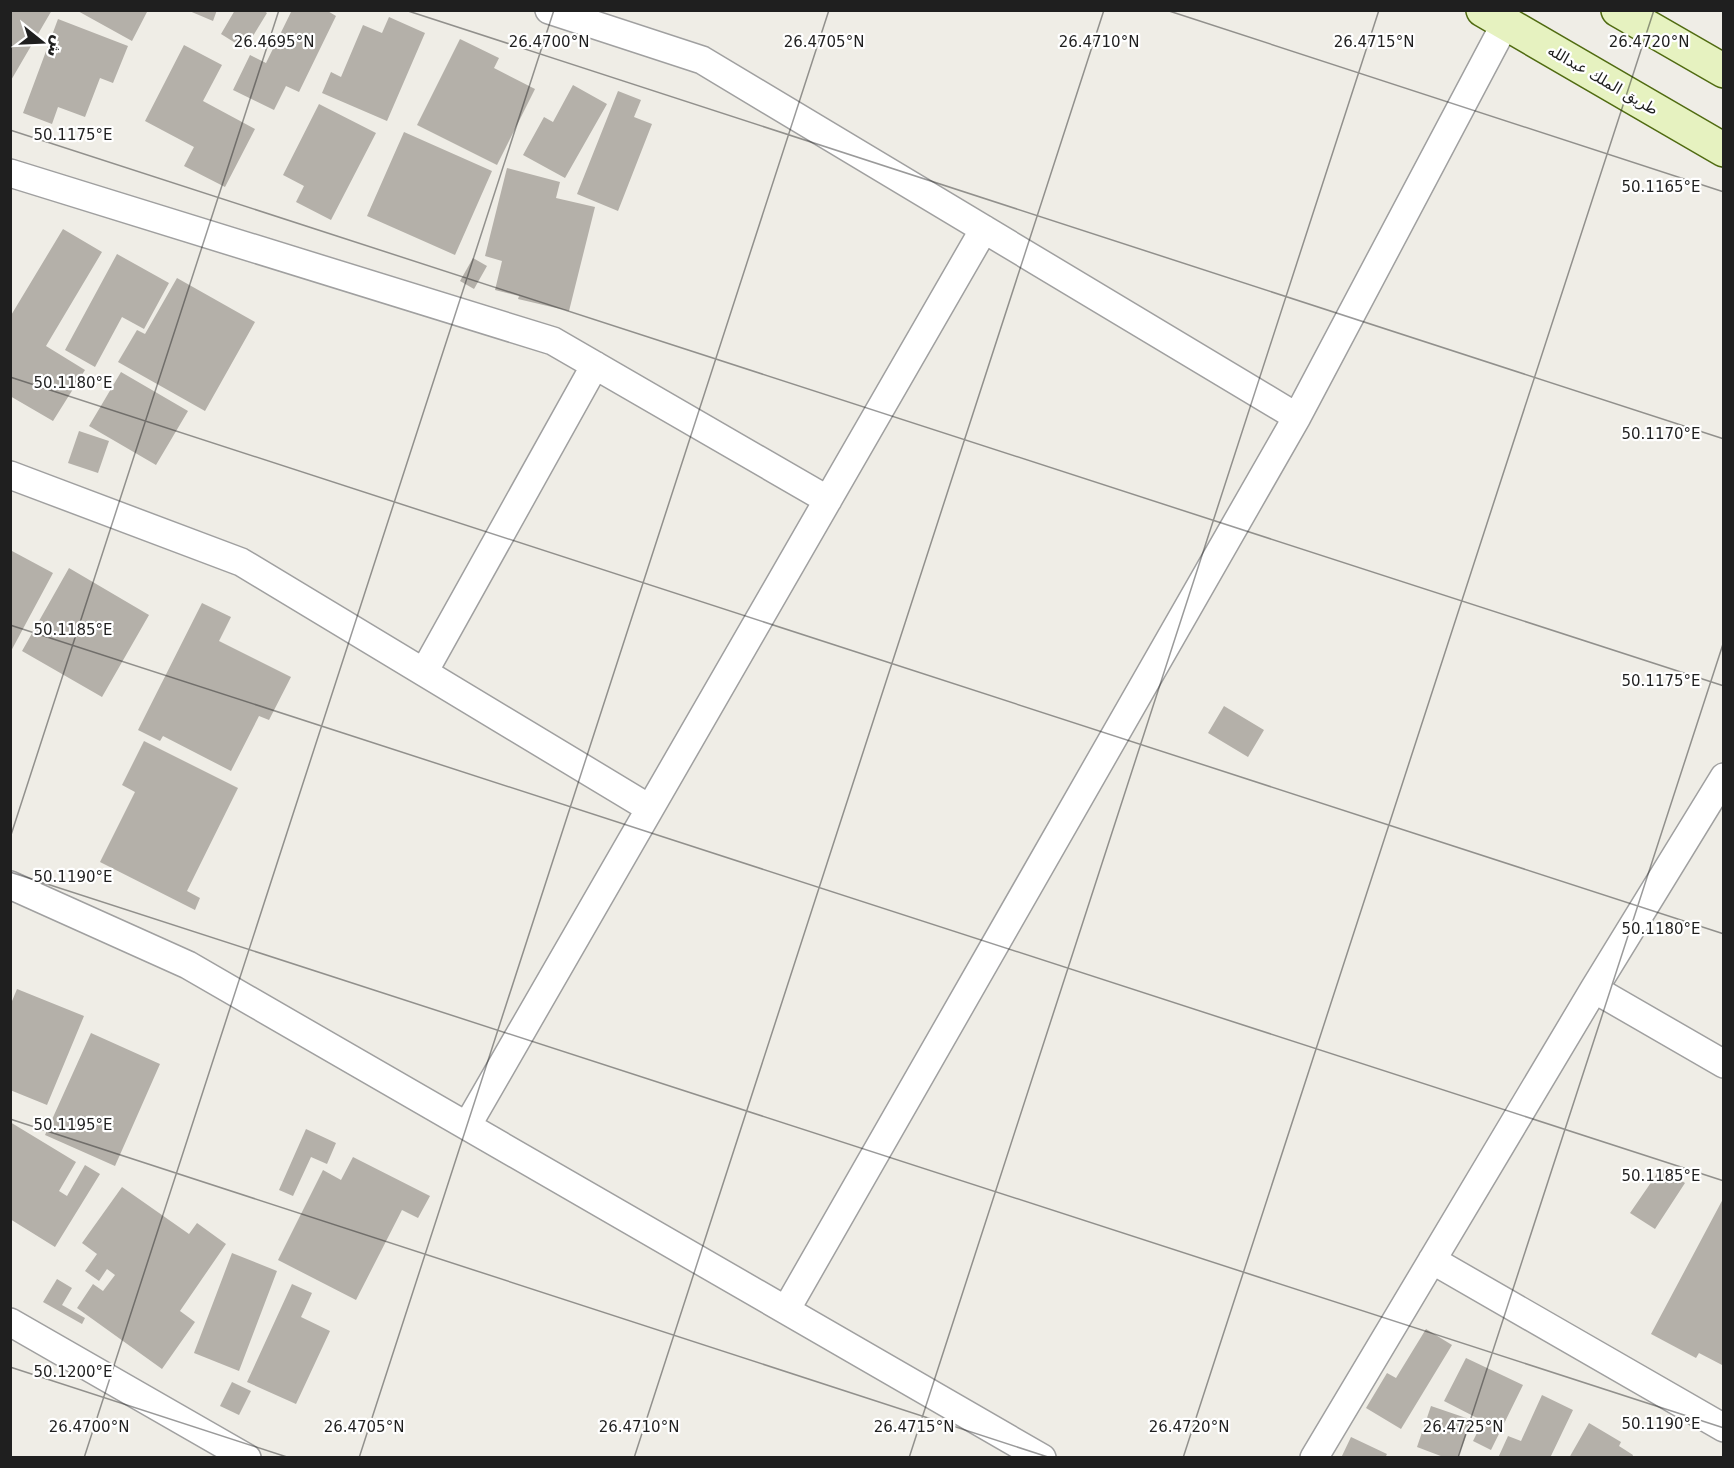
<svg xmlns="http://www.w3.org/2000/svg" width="1734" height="1468" viewBox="0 0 1734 1468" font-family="'DejaVu Sans','Noto Naskh Arabic',sans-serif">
	<rect width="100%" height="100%" fill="#efede6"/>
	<path fill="#b4b0a9" d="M10 10H52L10 82Z
		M76 10H148L132 41Z
		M187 10H217L213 21Z
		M235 10H263L267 13 245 49 221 34Z
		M292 10H326L336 16 299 92 286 86 274 110 233 90 250 55 266 63Z
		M389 17 425 33 387 121 322 93 331 72 341 77 363 25 382 33Z
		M58 19 128 46 113 83 100 78 85 117 58 107 52 124 23 113Z
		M460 39 499 58 494 68 535 89 497 165 417 125Z
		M184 45 222 65 203 101 255 129 225 187 184 166 194 147 145 121Z
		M573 85 607 104 565 178 523 155 544 117 553 122Z
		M618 91 641 100 634 117 652 124 618 211 577 194Z
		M319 104 376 133 331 220 296 202 304 186 283 175Z
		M404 132 492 171 455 255 367 216Z
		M507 168 560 182 556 198 595 207 569 311 518 299 519 296 495 290 502 261 485 256Z
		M63 229 102 252 46 346 85 370 53 421 10 396V317Z
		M117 254 169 283 144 329 122 317 95 367 65 350Z
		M473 258 487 266 474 289 460 281Z
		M177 278 255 322 205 411 118 362 137 330 145 334Z
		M121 372 188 411 156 465 89 426Z
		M79 431 109 441 98 473 68 463Z
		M12 551 53 573 10 653V553Z
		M69 568 149 615 102 697 22 651Z
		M202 603 231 617 219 641 291 677 269 720 259 716 231 771 163 736 160 741 138 730Z
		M1224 706 1264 730 1248 757 1208 733Z
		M144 741 238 788 187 891 200 898 195 910 100 862 135 792 122 785Z
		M17 989 84 1016 47 1105 10 1090V1006Z
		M91 1033 160 1064 115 1166 45 1135Z
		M10 1122 76 1162 59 1191 67 1196 85 1165 100 1174 55 1247 10 1219Z
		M306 1129 336 1143 327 1164 311 1157 293 1196 279 1190Z
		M353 1157 430 1196 418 1218 402 1210 356 1300 278 1260 323 1170 341 1180Z
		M1661 1168 1685 1183 1655 1229 1630 1213Z
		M122 1187 189 1234 197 1223 226 1244 180 1311 195 1322 162 1369 77 1308 93 1284 103 1291 115 1275 107 1269 99 1281 85 1271 97 1254 82 1243Z
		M1724 1197V1366L1699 1353 1696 1358 1651 1334Z
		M232 1253 277 1271 239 1371 194 1353Z
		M57 1279 72 1288 62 1305 85 1318 82 1324 43 1302Z
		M292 1284 312 1293 301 1317 330 1331 296 1404 247 1382Z
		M1426 1329 1452 1345 1401 1429 1366 1408 1387 1373 1396 1378Z
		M1466 1358 1523 1385 1491 1450 1473 1441 1483 1421 1444 1401Z
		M232 1382 251 1391 239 1415 220 1406Z
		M1542 1395 1573 1410 1550 1458H1498L1508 1436 1521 1441Z
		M1431 1406 1472 1420 1458 1458H1446L1417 1447Z
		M1589 1423 1621 1442 1619 1446 1633 1455 1632 1458H1569Z
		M1351 1437 1387 1454 1385 1458H1341Z"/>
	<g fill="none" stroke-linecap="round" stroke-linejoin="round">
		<defs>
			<path id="street" d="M549 10 702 60 1297 417
				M10 173 553 341 828 500
				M10 475 241 562 649 808
				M424 672 595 365
				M10 885 188 965 1042 1458
				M1594 989 1724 1064
				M467 1126 984 229
				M1432 1260 1724 1428
				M786 1310 1297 417 1505 24
				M10 1322 247 1458
				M1314 1458 1594 989 1724 777"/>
			<path id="secondary" d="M1483 10 1724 150
				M1618 10 1724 71"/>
		</defs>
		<use href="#street" stroke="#a0a0a0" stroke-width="30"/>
		<use href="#secondary" stroke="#506b11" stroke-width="36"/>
		<use href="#street" stroke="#fff" stroke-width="27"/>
		<use href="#secondary" stroke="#e6f2c0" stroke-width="33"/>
	</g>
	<path fill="none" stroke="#1f1f1f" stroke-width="1.5" stroke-opacity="0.45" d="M405 10 1724 439M1166 10 1724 192M10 130 1724 686M10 377 1724 934M10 625 1724 1181M10 838 279 10M10 872 1724 1428M10 1119 1051 1458M10 1367 290 1458M84 1458 554 10M359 1458 829 10M634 1458 1104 10M909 1458 1379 10M1183 1458 1654 10M1458 1458 1724 641"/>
	<g text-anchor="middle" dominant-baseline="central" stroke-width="4.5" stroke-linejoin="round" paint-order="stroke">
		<g font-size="15" fill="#1f1f1f" stroke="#fff">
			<text transform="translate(1603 80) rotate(30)">طريق الملك عبدالله</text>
		</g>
	</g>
	<g font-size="15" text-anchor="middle" fill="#1f1f1f" stroke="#fff" stroke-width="4.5" stroke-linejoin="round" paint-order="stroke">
		<text x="274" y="47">26.4695°N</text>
		<text x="549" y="47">26.4700°N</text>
		<text x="824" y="47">26.4705°N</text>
		<text x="1099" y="47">26.4710°N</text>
		<text x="1374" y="47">26.4715°N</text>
		<text x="1649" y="47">26.4720°N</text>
		<text x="73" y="140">50.1175°E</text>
		<text x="1661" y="192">50.1165°E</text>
		<text x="73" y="388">50.1180°E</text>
		<text x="1661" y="439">50.1170°E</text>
		<text x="73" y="635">50.1185°E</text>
		<text x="1661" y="686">50.1175°E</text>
		<text x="73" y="882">50.1190°E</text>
		<text x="1661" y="934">50.1180°E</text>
		<text x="73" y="1130">50.1195°E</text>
		<text x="1661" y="1181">50.1185°E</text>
		<text x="73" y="1377">50.1200°E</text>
		<text x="1661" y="1429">50.1190°E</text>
		<text x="89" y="1432">26.4700°N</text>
		<text x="364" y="1432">26.4705°N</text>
		<text x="639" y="1432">26.4710°N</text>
		<text x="914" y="1432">26.4715°N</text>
		<text x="1189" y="1432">26.4720°N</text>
		<text x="1463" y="1432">26.4725°N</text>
	</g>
	<rect width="1734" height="1468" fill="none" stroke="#1f1f1f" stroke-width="24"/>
	<g transform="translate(42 42) rotate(108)" stroke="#ffffff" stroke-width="4.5" paint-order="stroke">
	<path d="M0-4.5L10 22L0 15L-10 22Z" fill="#1f1f1f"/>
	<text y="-9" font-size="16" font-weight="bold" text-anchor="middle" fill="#1f1f1f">ش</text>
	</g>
</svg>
